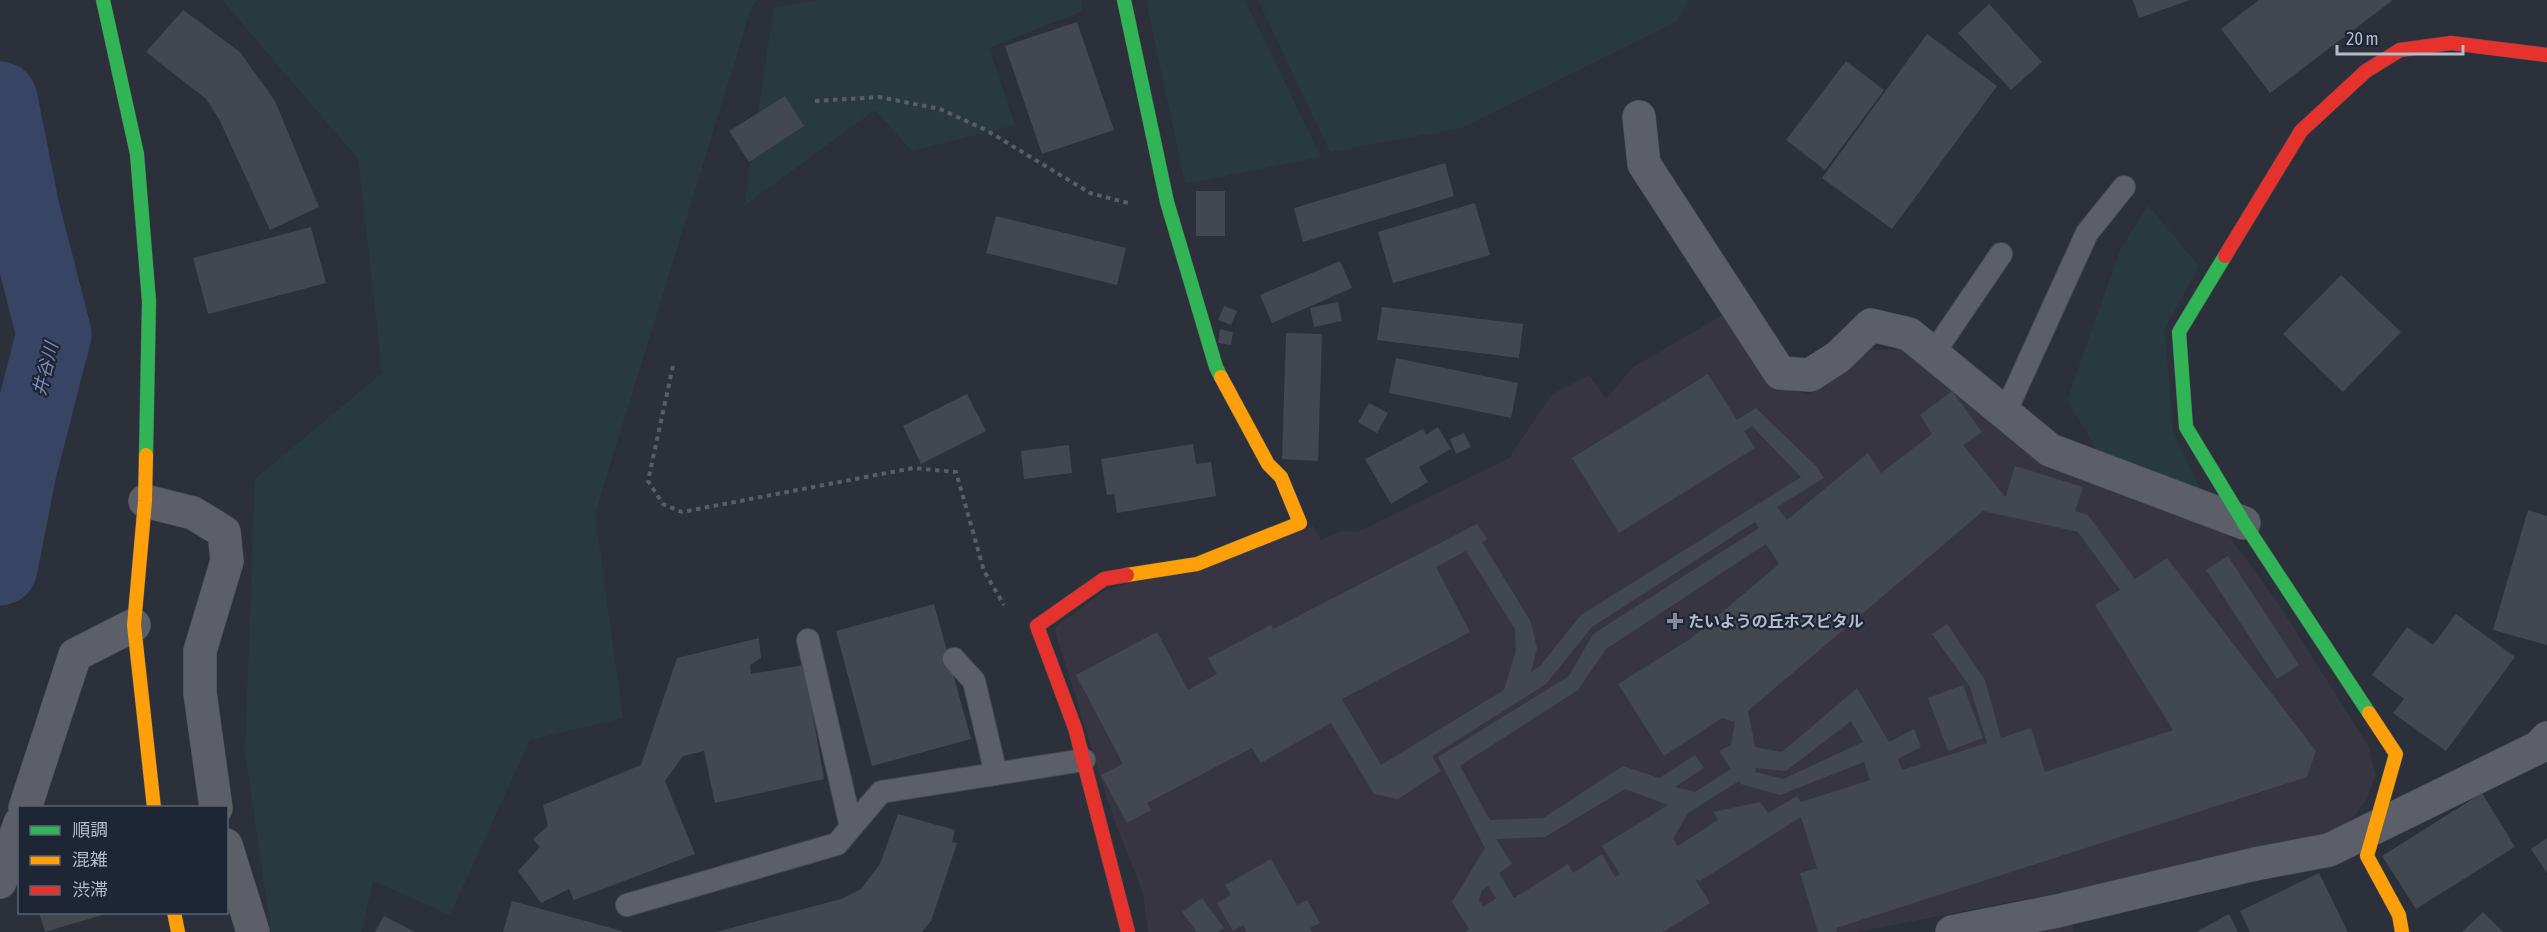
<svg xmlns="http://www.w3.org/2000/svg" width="2547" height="932" viewBox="0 0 2547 932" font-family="'Asap Condensed','Noto Sans JP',sans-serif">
	<rect width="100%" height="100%" fill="#2b303a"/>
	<path fill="#383543" d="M1726 313 1770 384 1809 395 1872 350 1901 349 1920 358 2124 488 2229 536 2278 603 2369 747 2375 776 2367 799 2348 824 2315 843 1857 932H1148L1143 893 1113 817 1054 628 1105 590 1313 526 1321 540 1342 531 1358 532 1509 458 1552 394 1589 375 1606 399 1633 367Z
		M2072 924 2074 932H2035Z"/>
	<path fill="#283a40" d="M222 0H757L751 9 595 514 623 718 530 740 450 915 373 881 361 932H271L245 751 255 479 382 373 358 159Z
		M818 0H1081L1083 11 989 48 1015 125 912 151 875 110 744 206 774 7Z
		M1146 0H1245L1321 157 1185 184Z
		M1258 0H1688L1677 21 1462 128 1330 152Z
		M2148 205 2199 266 2165 329 2173 433 2203 495 2097 450 2067 400 2120 250Z"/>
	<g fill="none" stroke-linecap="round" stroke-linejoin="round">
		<path stroke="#384463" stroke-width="75" d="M0 99 22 209 54 334 19 471 0 568"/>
	</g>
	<path fill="#43474f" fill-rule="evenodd" d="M2133 0H2190L2139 18Z
		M2259 0H2393L2270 93 2221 29Z
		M1989 4 2042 62 2011 90 1958 33Z
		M183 10 240 52 275 101 319 207 270 230 219 119 206 99 146 52Z
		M1077 22 1114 130 1042 154 1005 46Z
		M1927 34 1997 86 1892 229 1822 178Z
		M1846 61 1884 90 1825 170 1786 140Z
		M785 96 804 126 749 162 729 131Z
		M1445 163 1454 196 1303 242 1294 208Z
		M1196 191H1225V236H1196Z
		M1475 203 1490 255 1393 283 1378 232Z
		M996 216 1126 248 1117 285 986 253Z
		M311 227 326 283 208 314 193 258Z
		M1340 261 1352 288 1272 323 1260 295Z
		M2341 275 2401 332 2343 392 2283 334Z
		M1338 302 1342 321 1314 327 1310 308Z
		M1224 306 1237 311 1231 325 1218 320Z
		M1382 307 1523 324 1519 358 1377 340Z
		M1220 329 1233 332 1231 345 1218 343Z
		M1286 333 1322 334 1318 461 1282 459Z
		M1396 358 1518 383 1511 418 1389 393Z
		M1708 374 1737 420 1756 408 1817 467 1824 478 1777 507 1787 520 1868 453 1881 473 1932 434 1920 415 1952 391 1982 432 1963 445 2003 494 2001 495 2006 496 2015 466 2083 487 2075 511 2088 515 2135 579 2167 558 2316 751 2307 777 1836 928 1837 932H1818L1800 873 1817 868 1801 817 1700 881 1695 879 1710 903 1663 932H1465L1469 929 1452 902 1485 848 1438 757 1569 676 1593 634 1759 528 1755 522 1592 627 1546 684 1432 756 1441 771 1398 799 1374 794 1331 723 1261 763 1252 748 1147 803 1151 810 1127 823 1101 775 1123 764 1076 675 1157 632 1188 690 1217 674 1208 658 1271 625 1273 629 1477 524 1487 539 1482 542 1531 622 1537 648 1531 672 1540 666 1581 615 1801 477 1752 426 1744 431 1755 448 1619 533 1572 458ZM1983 511 2078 532 2120 590 2095 605 2173 730 2045 772 2031 728 2001 738 1985 680 1947 624 1932 634 1970 687 1987 743 1902 770 1898 759 1921 747 1914 729 1889 742 1857 688 1782 752 1755 747 1748 711ZM1766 544 1779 564 1690 639 1618 684 1664 756 1722 718 1735 722 1731 745 1719 751 1731 769 1695 792 1675 787 1704 768 1695 755 1659 778 1623 766 1543 818 1490 820 1460 766 1578 690 1606 649ZM1466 551 1515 629 1516 650 1504 690 1381 765 1342 699 1470 632 1436 567ZM1851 721 1863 742 1783 779 1755 772 1756 768 1786 771ZM1864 762 1870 780 1801 802 1797 796 1768 813 1760 802 1713 812 1718 820 1678 846 1673 839 1688 813 1739 781 1741 784 1780 795ZM1625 789 1668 805 1602 846 1620 874 1615 877 1602 854 1573 873 1568 864 1514 898 1499 873 1512 864 1496 839 1545 837ZM1488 886 1496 898 1483 907 1479 900 1482 890Z
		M967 394 986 431 921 464 903 426Z
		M1369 403 1388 413 1377 433 1358 422Z
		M1438 427 1451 449 1419 467 1428 482 1391 504 1365 459 1423 429 1426 435Z
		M1464 433 1471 447 1456 454 1450 439Z
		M1193 444 1196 464 1211 462 1216 496 1117 513 1114 494 1107 495 1101 459Z
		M1069 445 1072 473 1024 479 1021 451Z
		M2528 510 2547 516V645L2493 630Z
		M2228 556 2299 665 2277 679 2206 570Z
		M934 604 971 739 872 766 836 631Z
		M2456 614 2515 657 2446 751 2393 713 2404 699 2372 675 2407 627 2433 645Z
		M759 638 761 658 750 665 751 674 804 665 824 779 715 803 704 751 683 756 665 781 695 854 574 900 569 889 541 903 518 871 540 847 533 839 548 826 543 805 641 765 677 658Z
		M1963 685 1983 738 1948 751 1928 698Z
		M2482 793 2515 847 2416 909 2382 856Z
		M898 814 955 830 952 842 957 843 931 921 922 932H716L841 899 861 889 880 864Z
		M2547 838V873L2531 849Z
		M1271 859 1297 905 1307 900 1320 923 1310 928 1312 932H1247L1243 925 1233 931 1217 903 1231 895 1225 885Z
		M2319 873 2348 932H2250L2240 911Z
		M1202 898 1224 928 1217 932H1197L1182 912Z
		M512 901 622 931V932H503Z
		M39 912H109V913L45 932Z
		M2483 912 2503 932H2462Z
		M2229 914 2238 932H2196Z
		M384 916 415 932H375Z"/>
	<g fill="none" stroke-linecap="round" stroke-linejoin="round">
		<defs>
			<path id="lane" d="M1933 354 2001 254
				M2005 413 2087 233 2124 187
				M808 640 851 827
				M954 659 974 681 996 774
				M627 905 837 844 881 792 1084 760"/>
			<path id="street" d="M1639 117 1644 164 1780 373 1810 375 1838 357 1871 325 1909 334 2050 450 2244 523
				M145 501 193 513 224 532 227 561 200 651V693L216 808
				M25 808 75 655 134 625
				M226 845 253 932
				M0 882 20 823
				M1952 932 2057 911 2255 864 2329 850 2539 747 2547 738"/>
			<path id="fast" d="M103 0 137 154 149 301 146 455
				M1124 0 1167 202 1216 367 1221 377
				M2225 256 2179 332 2186 427 2244 523 2369 713"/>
			<path id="slow" d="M146 455 145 501 134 625 154 808
				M1127 575 1197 564 1300 523 1281 477 1268 464 1221 377
				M2369 713 2396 754 2367 856 2399 915 2402 932
				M174 912 178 932"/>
			<path id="jam" d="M2225 256 2301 131 2366 71 2400 50 2451 43 2547 55
				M1127 575 1104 579 1037 626 1075 728 1128 932"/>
		</defs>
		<use href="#lane" stroke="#474b53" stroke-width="24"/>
		<use href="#street" stroke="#474b53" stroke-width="34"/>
		<use href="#fast" stroke="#474b53" stroke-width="15"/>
		<use href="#slow" stroke="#474b53" stroke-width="15"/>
		<use href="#jam" stroke="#474b53" stroke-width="15"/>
		<path stroke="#595d65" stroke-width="4" stroke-dasharray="4.5 4.5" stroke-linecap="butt" d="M815 101 879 97 940 109 986 130 1090 193 1128 203
			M673 366 648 481 663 504 682 512 913 468 956 472 984 571 1004 605"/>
		<use href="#lane" stroke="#5c5f68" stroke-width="22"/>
		<use href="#street" stroke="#5c5f68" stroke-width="33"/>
		<use href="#fast" stroke="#30b455" stroke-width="14"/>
		<use href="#slow" stroke="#ff9f0a" stroke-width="14"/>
		<use href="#jam" stroke="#e5322d" stroke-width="14"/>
	</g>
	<path fill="#858a98" stroke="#1e2535" stroke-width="2" d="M1672 612h6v6h6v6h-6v6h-6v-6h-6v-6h6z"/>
	<g text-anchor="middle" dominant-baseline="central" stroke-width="4.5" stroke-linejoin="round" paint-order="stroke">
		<g font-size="16" font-weight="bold" fill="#b6bbca" stroke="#1e2535" text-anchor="start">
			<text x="1688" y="621">たいようの丘ホスピタル</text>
		</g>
		<g font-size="18" font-style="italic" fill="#7e8db2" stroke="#1e2535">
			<text transform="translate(45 369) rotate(-76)">井谷川</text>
		</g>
	</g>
	<rect x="18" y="806" width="210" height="108" fill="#1e2535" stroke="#5b6171" stroke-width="1.5"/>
	<rect x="30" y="826" width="30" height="9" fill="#30b455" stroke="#5b6171" stroke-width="1.5"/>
	<text x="72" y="836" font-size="18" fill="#b6bbca">順調</text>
	<rect x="30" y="856" width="30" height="9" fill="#ff9f0a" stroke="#5b6171" stroke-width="1.5"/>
	<text x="72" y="866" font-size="18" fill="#b6bbca">混雑</text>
	<rect x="30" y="886" width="30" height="9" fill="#e5322d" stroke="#5b6171" stroke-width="1.5"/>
	<text x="72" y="896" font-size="18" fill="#b6bbca">渋滞</text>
	<path d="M2337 45v9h126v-9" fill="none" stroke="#b6bbca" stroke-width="3"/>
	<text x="2346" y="45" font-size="18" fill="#b6bbca" stroke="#1e2535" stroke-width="4.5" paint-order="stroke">20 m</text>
</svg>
